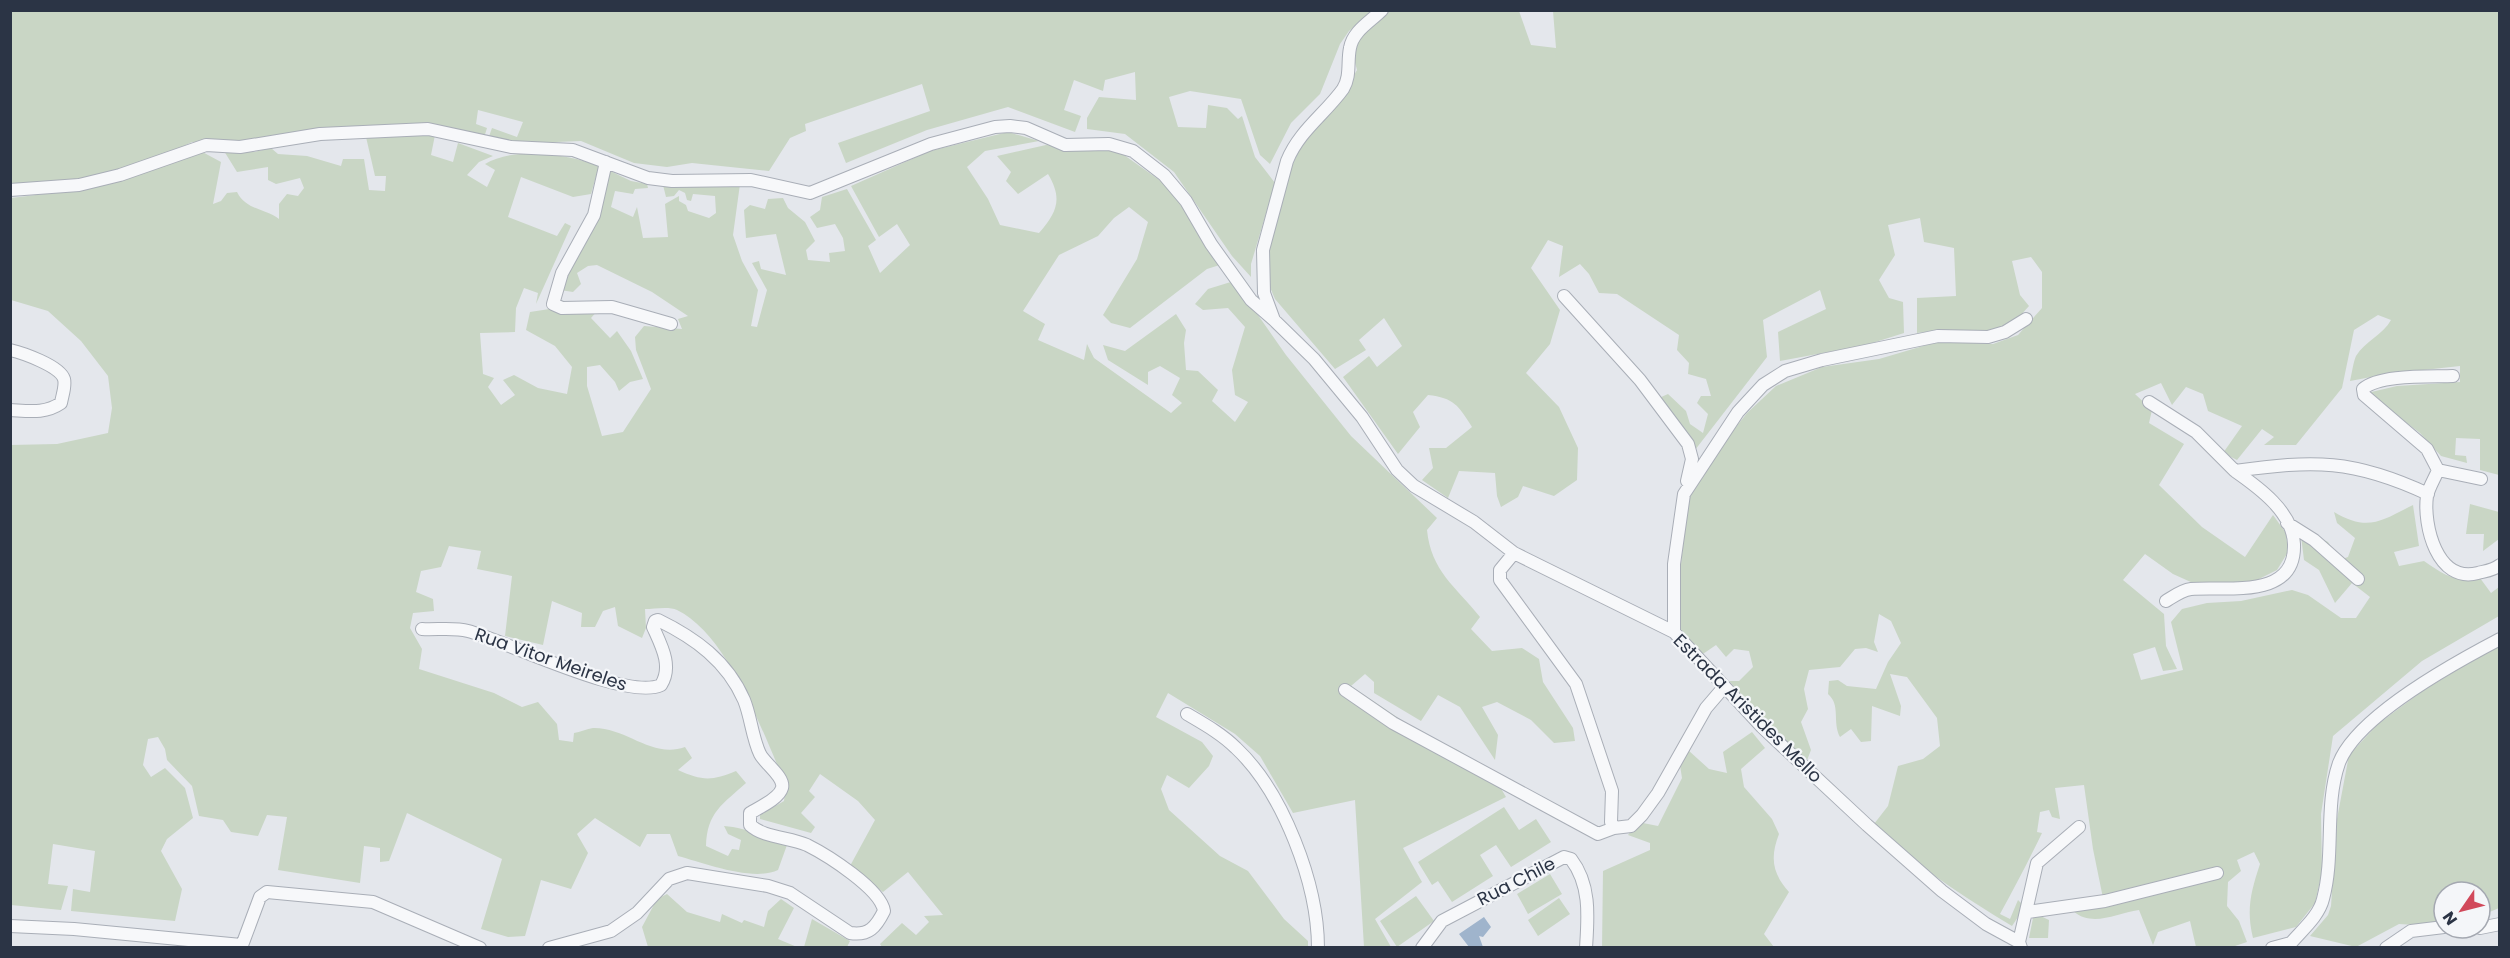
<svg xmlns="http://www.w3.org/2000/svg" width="2510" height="958" viewBox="0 0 2510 958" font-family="Poppins,sans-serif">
	<rect width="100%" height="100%" fill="#e4e7ec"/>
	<path fill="#c9d6c5" d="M10 11H1374L1349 31 1340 44 1320 94 1291 123 1270 164 1260 155 1241 99 1190 91 1169 97 1178 127 1206 128 1208 105 1227 108 1238 119 1242 116 1255 157 1275 183 1251 264V277L1232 256 1174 172 1125 134 1087 129V118L1099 97 1136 100 1135 72 1105 80 1103 91 1074 80 1064 110 1081 116 1075 132 1008 107 927 130 846 163 838 143 930 111 922 84 805 124 806 131 790 138 769 171 692 163 667 167 634 163 581 141 486 145 492 128 517 137 523 122 478 110 476 124 487 128 482 144 435 127 256 146 192 142 128 173 11 191Z
		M1389 11H1519L1531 45 1556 48 1553 11H2499V475L2480 470V439L2456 438 2455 455 2466 456 2467 463 2441 456 2420 433 2367 393 2397 386 2460 382V366L2387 374 2350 381C2352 373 2353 363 2356 356 2365 341 2383 335 2391 320L2378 315 2354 330 2342 388 2296 445H2264L2274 437 2262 429 2237 460 2223 453 2242 426 2208 411 2203 394 2186 387 2172 405 2161 383 2135 394 2152 410 2149 423 2184 444 2159 485 2202 527 2245 557 2273 515 2286 533 2288 552 2277 570 2249 584 2193 583 2173 574 2145 554 2123 580 2164 614 2166 646 2177 669 2163 671 2155 647 2133 654 2141 680 2183 670 2171 622 2182 609 2207 603 2241 601 2292 590 2308 595 2341 618H2356L2370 597 2352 583 2335 603 2319 570 2304 560 2300 528 2328 542 2339 560 2348 557 2355 538 2337 523 2334 512C2368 532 2381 521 2413 505L2419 546 2394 552 2399 566 2424 561C2444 575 2456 583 2480 578L2491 593 2499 587V616L2422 661 2333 736 2321 814 2322 872 2315 903 2296 927 2253 938C2246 910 2251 891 2260 864L2254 852 2237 860 2241 871 2228 882 2227 906 2239 921 2247 942 2232 947H2196L2190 921 2158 932 2153 945 2139 910C2116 913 2093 928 2073 911L2103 898 2093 849 2084 785 2055 788 2060 819 2052 817 2049 810 2040 812 2037 832 2042 833C2029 860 2015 887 2000 914L2010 919 2018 900 2022 904 2018 917 2012 926C1964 897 1914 865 1874 824L1888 806 1898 766 1923 759 1940 746 1937 718 1907 677 1890 674 1901 706 1900 716 1872 706 1871 741 1861 742 1851 729 1840 737C1832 722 1841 705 1828 694L1829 681 1838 680 1847 686 1876 689 1888 662 1901 643 1891 621 1879 614 1874 642 1878 652 1866 648 1855 649 1840 667 1809 670 1804 689 1808 709 1801 722 1811 750 1806 763 1729 681H1739L1753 667 1749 651 1734 649 1726 657 1716 645 1700 656 1678 629V593L1688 498 1713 456 1747 413 1776 386 1822 367 1879 359 1940 341 1993 344 2018 335 2042 308V272L2031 257 2012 261 2020 295 2029 306 2011 326 1992 333 1942 330 1917 333V298L1956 296 1954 248 1924 242 1920 218 1888 225 1895 255 1879 280 1889 298 1903 302 1904 333 1866 345 1780 361 1778 332 1826 309 1820 290 1763 320 1767 357 1695 450 1659 398 1668 394 1686 411 1690 424 1703 433 1708 414 1697 403 1701 396H1711L1706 379 1688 374 1689 363 1677 350 1679 335 1617 294 1599 293 1589 274 1580 264 1559 277 1563 246 1548 240 1531 268 1560 310 1550 344 1526 373 1559 407 1578 448 1577 480 1554 496 1523 486 1518 497 1501 507 1497 496 1495 473 1459 471 1448 498 1422 480 1433 468 1429 448H1446L1472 427C1458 405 1454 398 1428 395L1413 412 1420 427 1398 454 1343 377 1369 356 1377 367 1402 346 1384 318 1359 340 1366 350 1335 369 1275 299 1261 266 1282 189 1307 132 1335 107 1357 70 1351 47 1355 38Z
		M1008 132 1039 141 985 151 967 167 988 199 1000 225 1039 233C1057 212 1063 199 1048 174L1018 194 1006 181 1011 172 997 156 1046 145 1117 150 1165 184 1226 263 1207 269 1130 328 1111 323 1103 315 1137 259 1148 222 1129 207 1114 218 1098 236 1059 255 1023 311 1045 324 1038 340 1084 360 1087 344 1094 358 1171 413 1182 403 1172 395 1180 378 1160 366 1148 372V385L1108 360 1103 345 1125 351 1176 314 1186 330 1184 343 1186 370 1198 371 1218 390 1212 401 1235 422 1248 402 1235 395 1232 370 1245 327 1228 308 1203 310 1195 304 1208 289 1234 281 1286 355 1351 436 1437 518 1427 530C1431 571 1456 587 1480 617L1471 629 1492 651 1522 648 1539 659 1543 682 1573 728 1575 741 1554 743 1531 720 1497 702 1482 707 1498 735 1495 760 1460 707 1438 695 1421 721 1374 693V682L1365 674 1351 686 1422 734 1456 749 1490 770 1506 797 1403 848 1422 882 1375 919 1391 947H1364L1355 800 1293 813 1260 756 1235 734 1168 693 1156 717 1202 742 1213 756 1209 766 1189 788 1167 775 1161 789 1169 810 1220 856 1248 871 1284 919 1308 941V947H882L880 944 902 923 916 935 929 922 924 916 943 915 908 872 883 892 850 866 875 820 858 801 820 774 809 791 815 797 801 813 815 827 811 833 760 819V815L784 801 786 785C763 734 729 635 677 610 669 606 654 609 645 609L646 628 642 638 618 626 615 607 603 611 595 627H581L582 613 552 601 543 645 505 636 512 576 477 569 481 551 449 546 441 567 421 571 416 592 433 599 434 611 413 613 410 628 422 649 419 669 494 693 522 707 538 702 557 724 559 740 573 742 574 733C580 732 587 729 593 728 626 727 652 759 685 747L692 758 678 770C702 781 712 781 736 771L746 783C723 804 707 812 706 846L728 856 732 849 739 850 741 840 728 834 724 826C742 827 770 837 787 845L778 870C753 882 704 863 678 856L670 834H647L640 847 595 818 577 834 588 853 571 889 541 880 525 936 508 937 481 929 502 859 407 813 389 861 380 862V848L364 846 360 883 278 870 287 817 267 815 258 836 231 832 223 820 199 816 192 786 167 760 165 749 158 737 148 739 143 765 151 777 165 768 185 788 193 818 167 839 161 851 182 889 175 921 71 911 73 889 90 892 95 851 53 844 48 884 68 886 61 910 11 905 10 445 57 444 108 433 112 408 108 376 81 341 48 311 11 300V198L77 190 130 178 195 148 221 162 213 204 221 201 227 193 237 192C246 210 264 208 279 219V204L287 194 298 196 304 188 300 178 276 184 268 180V167L237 172 224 151 254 152 271 148 278 154 307 156 341 166 343 159H364L369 190 385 191 386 176H375L366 137 435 135 431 155 453 162 458 143 493 156 479 162 467 175 487 187 495 170 485 164C514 146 569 154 599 166L591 194 573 197 521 177 508 217 557 236 565 223 571 226 536 304 538 293 524 288 516 308 515 332 480 333 483 374 494 378 488 387 501 405 515 395 503 380 514 375 538 388 567 394 572 367 555 346 526 330 530 312 569 306 598 310 591 318 610 338 617 331 631 351 643 379 630 382 619 391 615 382 600 365 587 367V386L602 436 623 432 651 389 636 350 635 337 644 326 682 329 678 319 688 316 652 292 597 265 588 266 577 273 581 284 573 292 560 290 606 169 631 181 647 184 648 188 635 189 633 194 615 191 611 207 633 217 637 207 643 238 668 237 665 204 679 196V201L686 205 688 211 709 218 716 213 715 196 693 194 691 201 687 200 685 193 679 190 674 196 666 197 663 185 740 184 733 235 742 261 758 290 751 326 757 327 767 290 752 263 759 261 761 269 786 275 776 234 746 238 744 210 750 205 765 209 768 199 783 198 788 208 805 222 815 241 806 250 808 260 830 262 829 253 845 251 843 238 835 224 817 228 810 217 820 210 822 197 847 189 876 240 868 246 880 273 910 245 897 224 879 237 851 186 930 151Z
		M2470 504 2499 512V539L2483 551 2484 534H2466Z
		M2499 644V908L2480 916V892H2444V923L2431 926 2399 924 2356 947 2310 936 2328 915 2331 906 2337 819 2349 755 2378 724 2421 692Z
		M1752 732 1765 748 1741 769 1744 787 1772 819 1779 834C1770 857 1772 873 1789 892L1764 934 1774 947 1602 948 1603 871 1650 850V843L1628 835 1638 822 1658 826 1682 778 1679 759 1688 750 1709 769 1727 773 1723 752Z
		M1504 807 1519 830 1536 819 1551 842 1511 867 1496 845 1480 855 1493 876 1452 902 1438 881 1432 885 1418 862Z
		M1550 874 1562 894 1528 914 1517 894Z
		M667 894 687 912 720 922 722 914 742 923 744 920 764 927 768 911 781 899 794 908 778 939 797 947H648L642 927 657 899Z
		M1416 896 1434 921 1397 947 1380 921Z
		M1559 898 1570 914 1538 936 1528 920Z
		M2034 913 2049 920 2048 938H2029Z
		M812 919 850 941 847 947H804Z"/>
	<path fill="#9fb4cc" d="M1484 917 1491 927 1483 937 1479 936 1483 947H1469L1459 934Z"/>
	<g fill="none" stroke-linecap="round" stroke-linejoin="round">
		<defs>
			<path id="minor" d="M1382 10C1370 22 1353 31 1350 48 1347 62 1351 76 1343 89 1325 114 1299 131 1287 161L1263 250 1264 293 1274 320 1314 359 1362 417 1397 470 1414 486 1474 522 1514 553 1674 632 1762 727 1867 825 1942 891 1986 924 2019 942
				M606 162 594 215 562 273 553 304 562 308 612 307 671 324
				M10 190 79 185 120 175 206 145 240 147 320 134 428 129 511 147 573 150 648 178 672 181 751 180 810 193 931 144 995 127 1010 126 1026 128 1065 145 1109 144 1133 151 1164 175 1186 201 1211 244 1251 300 1274 320
				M1564 296 1640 380 1688 444 1692 459 1687 481
				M10 350C23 353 60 366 64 379 66 386 62 396 61 403 45 414 29 411 10 410
				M2149 402 2196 432 2235 471C2314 460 2353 459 2428 494
				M2438 470 2427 449 2364 395 2363 389C2380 374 2431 377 2453 376
				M2481 479 2438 470C2435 478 2429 487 2427 496 2423 525 2437 584 2478 573 2486 571 2494 570 2500 565
				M2287 523 2314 540 2358 579
				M1514 553 1500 570V580L1576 684 1612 791 1611 822 1614 828 1631 826 1642 815 1658 793 1706 708 1724 687
				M2166 601C2174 596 2182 590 2191 589 2227 586 2296 600 2294 544 2293 512 2258 487 2235 471
				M422 629C436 630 454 627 468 631 508 642 627 701 661 685 673 666 661 645 653 627L655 621 658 620C695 638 727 661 744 700 751 717 752 737 760 754 765 764 785 777 782 788 779 799 758 808 750 813V825C764 838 790 837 807 845 827 855 881 889 884 911 876 927 869 936 850 933L790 893 768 886 687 873 669 879 637 913 611 931 549 948
				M1674 632V564L1684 494 1738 412 1763 385 1785 371 1822 360 1938 336 1988 337 2005 332 2026 319
				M1345 690 1393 723 1598 834 1614 828
				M1187 714C1204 724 1222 734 1236 748 1283 792 1318 884 1318 948
				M2028 912 2105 901 2217 873
				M10 926 74 929 241 945
				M2480 928 2500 924
				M2291 943C2302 930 2319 916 2323 899 2335 855 2324 806 2339 763 2357 716 2456 662 2500 639
				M241 948 260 897 267 892 373 902 480 948
				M1422 948 1442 921 1564 857 1571 859C1591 885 1588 917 1586 948
				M2021 948 2019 942 2037 863 2079 827
				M2272 948 2291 943
				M2386 948 2411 931 2444 927"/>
		</defs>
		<use href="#minor" stroke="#a9aeb7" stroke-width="14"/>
		<use href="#minor" stroke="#f7f8fa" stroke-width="12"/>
	</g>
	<g text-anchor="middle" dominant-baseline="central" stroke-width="4.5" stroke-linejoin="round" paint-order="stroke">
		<g font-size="18" fill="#2b3445" stroke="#f4f6f9">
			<text transform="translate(551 659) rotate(19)">Rua Vitor Meireles</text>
			<text transform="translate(1748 708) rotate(45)">Estrada Aristides Mello</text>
			<text transform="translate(1516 881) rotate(-27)">Rua Chile</text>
		</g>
	</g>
	<rect width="2510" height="958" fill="none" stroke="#2b3445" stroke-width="24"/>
	<g transform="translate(2462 910) rotate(235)"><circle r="28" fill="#f4f6f9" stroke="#a4a8b1" stroke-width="1.5"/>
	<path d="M0-4.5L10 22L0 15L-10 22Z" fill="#d1495b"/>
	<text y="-9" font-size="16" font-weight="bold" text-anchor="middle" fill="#2b3445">N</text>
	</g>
</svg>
